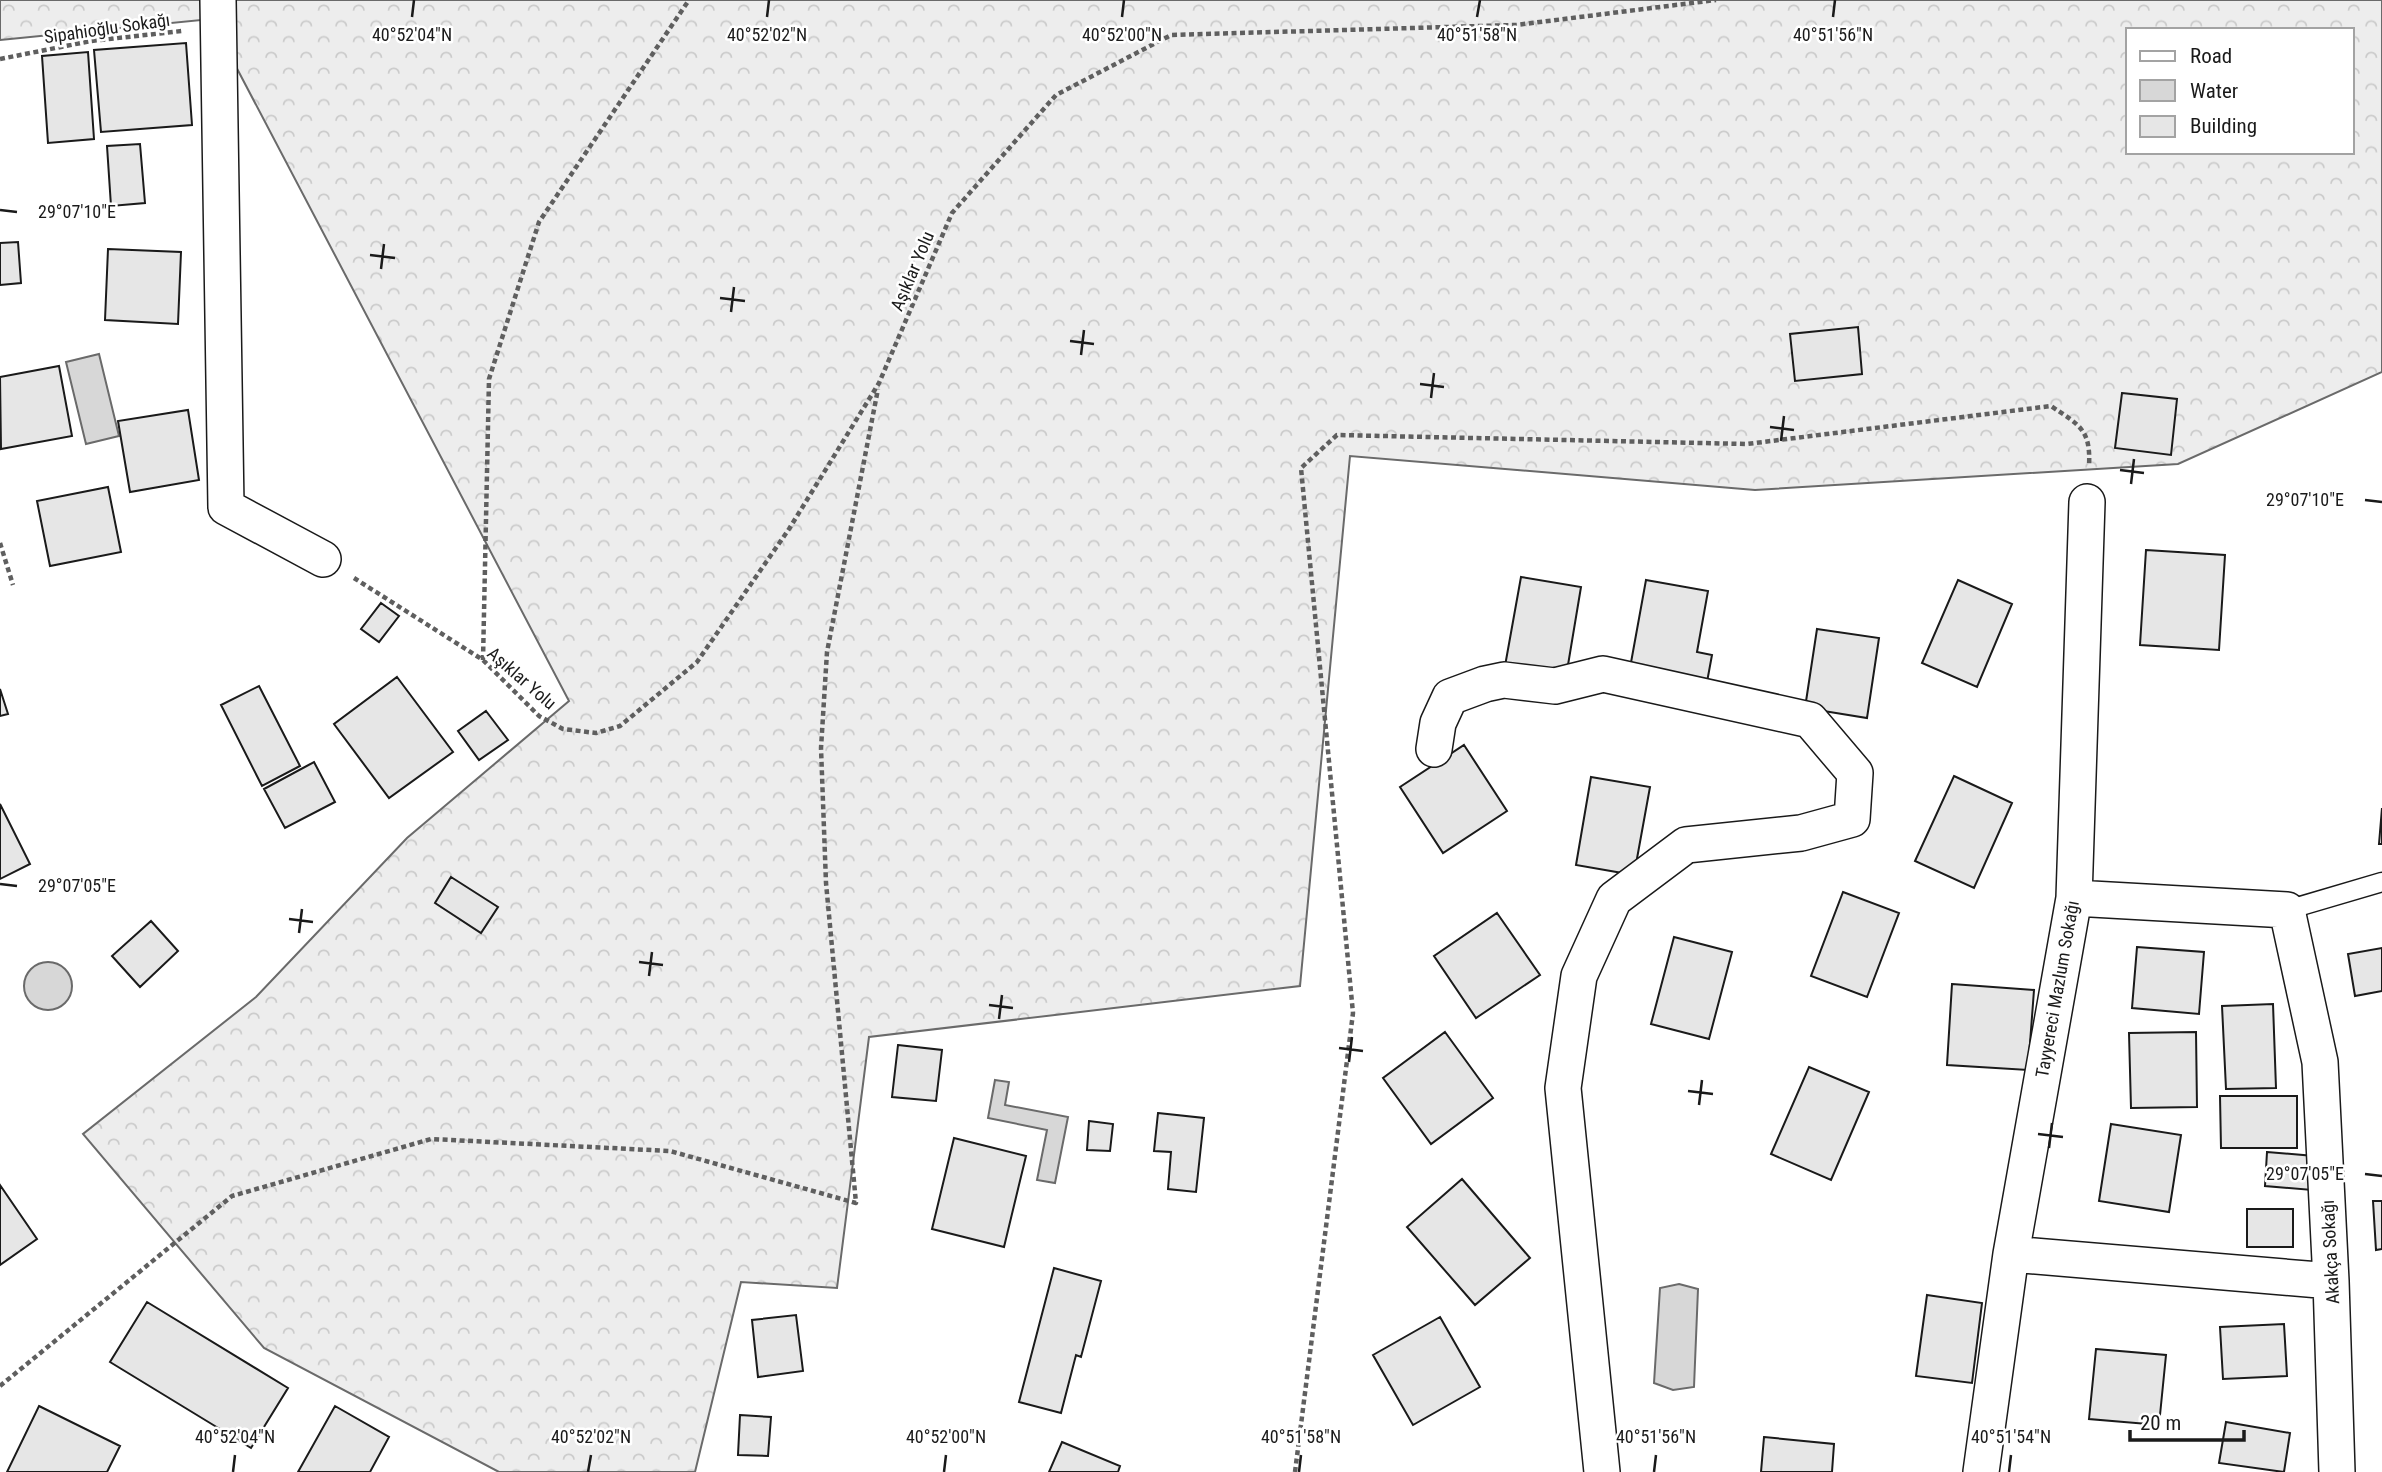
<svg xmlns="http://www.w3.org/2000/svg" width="2382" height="1472" viewBox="0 0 2382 1472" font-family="'Roboto Condensed',sans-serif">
	<defs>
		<pattern id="forest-crowns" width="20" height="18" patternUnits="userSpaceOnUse" patternTransform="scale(1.75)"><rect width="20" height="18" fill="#ededed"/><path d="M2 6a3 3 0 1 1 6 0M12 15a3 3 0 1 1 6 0" fill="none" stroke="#cbcbcb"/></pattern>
	</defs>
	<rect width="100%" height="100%" fill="#fff"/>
	<path fill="url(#forest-crowns)" stroke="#6a6a6a" stroke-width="2" fill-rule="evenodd" d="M0 0H2382V372L2178 464 1755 490 1350 456 1300 986 869 1037 837 1288 741 1282 695 1472H499L264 1348 83 1134 256 997 407 838 569 701 211 19 0 40ZM2128 30H2352V152H2128Z"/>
	<path fill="#d7d7d7" stroke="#6a6a6a" stroke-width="2" d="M99 354 119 436 86 444 66 362Z
		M24 986a24 24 0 1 1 48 0a24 24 0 1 1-48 0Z
		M995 1080 1009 1082 1005 1105 1068 1117 1055 1183 1037 1180 1047 1130 988 1118Z
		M1679 1284 1698 1289 1694 1387 1673 1390 1654 1383 1660 1288Z"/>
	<path fill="#e6e6e6" stroke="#1a1a1a" stroke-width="2" d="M186 43 192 125 101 132 94 50Z
		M88 52 94 139 48 143 42 56Z
		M140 144 145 203 111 206 107 146Z
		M18 242 21 283 0 285V243Z
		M108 249 181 252 178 324 105 320Z
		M1858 327 1862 374 1795 381 1790 334Z
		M59 366 72 436 1 449 0 377Z
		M2122 393 2177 399 2171 455 2115 448Z
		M188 410 199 480 130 492 118 421Z
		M108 487 121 552 50 566 37 501Z
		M2146 550 2225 555 2219 650 2140 645Z
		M1521 577 1581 587 1566 677 1505 666Z
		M1646 580 1708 591 1697 652 1712 655 1707 682 1630 668Z
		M1958 580 2012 604 1977 687 1922 663Z
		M381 603 399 616 379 642 361 629Z
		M1817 629 1879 638 1867 718 1805 708Z
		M397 677 453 752 389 798 334 724Z
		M259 686 300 766 262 786 221 705Z
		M0 689 8 714 0 716Z
		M486 711 508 740 479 760 458 731Z
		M1464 745 1507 811 1443 853 1400 787Z
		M314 762 335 802 285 828 264 789Z
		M1954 776 2012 803 1974 888 1915 861Z
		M1591 777 1650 787 1634 875 1576 865Z
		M0 804 30 864 0 879Z
		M2382 808V844H2379Z
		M451 877 498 907 481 933 435 903Z
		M1843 892 1899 913 1867 997 1811 976Z
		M1497 913 1540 975 1476 1018 1434 956Z
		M151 921 178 951 140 987 112 956Z
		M1674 937 1732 952 1709 1039 1651 1024Z
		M2137 947 2204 952 2199 1014 2132 1008Z
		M2382 948V991L2355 996 2348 954Z
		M1952 984 2034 990 2028 1070 1947 1065Z
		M2273 1004 2276 1088 2226 1089 2222 1006Z
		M1445 1032 1493 1098 1431 1144 1383 1078Z
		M2196 1032 2197 1107 2131 1108 2129 1033Z
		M898 1045 942 1050 936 1101 892 1097Z
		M1809 1067 1869 1092 1831 1180 1771 1154Z
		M2220 1096H2297V1148H2221Z
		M1158 1113 1204 1118 1196 1192 1168 1189 1171 1152 1154 1151Z
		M1089 1121 1113 1124 1110 1151 1087 1150Z
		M2111 1124 2181 1135 2169 1212 2099 1201Z
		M954 1138 1026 1156 1004 1247 932 1229Z
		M2267 1152 2314 1156 2312 1190 2265 1186Z
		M1462 1179 1530 1258 1475 1305 1407 1227Z
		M0 1185 37 1239 0 1265Z
		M2373 1201H2382V1249L2376 1250Z
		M2247 1209H2293V1247H2247Z
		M1054 1268 1101 1281 1081 1357 1076 1355 1061 1413 1019 1402Z
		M1927 1295 1982 1303 1972 1383 1916 1376Z
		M147 1302 288 1388 251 1448 110 1362Z
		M796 1315 803 1371 758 1377 752 1320Z
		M1440 1317 1480 1387 1413 1425 1373 1355Z
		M2284 1324 2287 1376 2223 1379 2220 1327Z
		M2096 1349 2166 1355 2159 1425 2089 1419Z
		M39 1406 120 1446 107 1472H7Z
		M335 1406 389 1437 370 1472H298Z
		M740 1415 771 1417 768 1456 738 1455Z
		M2226 1422 2290 1433 2284 1472 2219 1463Z
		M1764 1437 1834 1444 1832 1472H1761Z
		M1062 1442 1120 1466 1118 1472H1049Z"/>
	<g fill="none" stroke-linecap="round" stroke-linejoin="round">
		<defs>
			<path id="service" d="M2287 910 2382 882"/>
			<path id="minor" d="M218 0 226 507 323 559
				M1434 749 1438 723 1450 697 1485 684 1504 680 1555 686 1603 674 1810 720 1855 773 1852 819 1801 833 1686 845 1614 899 1579 976 1563 1088 1602 1472
				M2074 898 2287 910 2320 1062 2331 1281 2337 1472
				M2011 1254 2331 1281
				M1981 1472 2011 1254 2074 898 2087 502"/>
		</defs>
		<use href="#service" stroke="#1a1a1a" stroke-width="21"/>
		<use href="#minor" stroke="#1a1a1a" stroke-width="38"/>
		<path stroke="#5f5f5f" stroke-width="4.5" stroke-dasharray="5 3.5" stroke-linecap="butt" d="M0 59 91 41 182 31
			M0 543 13 585
			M354 578 483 660 539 716 563 729 596 733 620 726 697 662 789 529 879 383 952 213 1056 95 1171 35 1516 25 1716 0
			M483 660 489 379 539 222 689 0
			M0 1386 232 1196 431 1139 670 1151 856 1203 826 883 821 748 827 652 878 389
			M1295 1472 1353 1013 1301 468 1337 435 1747 444 2051 406C2079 425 2091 429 2089 466"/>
		<use href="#service" stroke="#fff" stroke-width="18"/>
		<use href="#minor" stroke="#fff" stroke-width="35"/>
	</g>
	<path fill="none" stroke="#1a1a1a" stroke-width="2.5" d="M412 17 414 0M767 17 769 0M1122 17 1124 0M1477 17 1480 0M1833 17 1835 0M0 210 17 212M370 255 395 258M381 269 384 244M720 298 745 301M731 312 734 287M1070 341 1094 344M1081 355 1084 330M1420 384 1444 387M1431 398 1434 373M1770 427 1794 430M1781 441 1784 416M2120 470 2144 473M2131 484 2134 459M2365 500 2382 502M0 884 17 886M289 919 313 922M299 933 302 909M639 962 663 965M649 976 652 952M989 1005 1013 1008M999 1019 1002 995M1339 1048 1363 1051M1349 1062 1352 1037M1688 1091 1713 1094M1699 1105 1702 1080M2038 1134 2063 1137M2049 1148 2052 1123M2365 1174 2382 1176M233 1472 235 1455M588 1472 591 1455M944 1472 946 1455M1299 1472 1301 1455M1654 1472 1656 1455M2009 1472 2011 1455"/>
	<g text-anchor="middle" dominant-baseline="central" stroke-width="5" stroke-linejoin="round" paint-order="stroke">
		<g font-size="18" fill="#1a1a1a" stroke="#fff">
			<text transform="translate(107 28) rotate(-8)">Sipahioğlu Sokağı</text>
			<text transform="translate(912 271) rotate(-67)">Aşıklar Yolu</text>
			<text transform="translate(522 678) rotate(41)">Aşıklar Yolu</text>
			<text transform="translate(2057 989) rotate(-80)">Tayyereci Mazlum Sokağı</text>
			<text transform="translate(2330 1252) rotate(-93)">Akakça Sokağı</text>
		</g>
	</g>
	<g font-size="18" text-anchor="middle" fill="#1a1a1a" stroke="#fff" stroke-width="5" stroke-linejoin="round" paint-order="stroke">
		<text x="412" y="41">40°52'04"N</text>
		<text x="767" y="41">40°52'02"N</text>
		<text x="1122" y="41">40°52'00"N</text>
		<text x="1477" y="41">40°51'58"N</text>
		<text x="1833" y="41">40°51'56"N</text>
		<text x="77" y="218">29°07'10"E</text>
		<text x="2305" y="506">29°07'10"E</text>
		<text x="77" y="892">29°07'05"E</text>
		<text x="2305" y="1180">29°07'05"E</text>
		<text x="235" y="1443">40°52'04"N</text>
		<text x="591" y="1443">40°52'02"N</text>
		<text x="946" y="1443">40°52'00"N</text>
		<text x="1301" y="1443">40°51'58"N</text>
		<text x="1656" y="1443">40°51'56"N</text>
		<text x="2011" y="1443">40°51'54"N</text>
	</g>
	<rect x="2126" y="28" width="228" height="126" fill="#ffffff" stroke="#a3a3a3" stroke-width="2"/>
	<rect x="2140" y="51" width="35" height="10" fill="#ffffff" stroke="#a3a3a3" stroke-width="2"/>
	<text x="2190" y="63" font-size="21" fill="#1a1a1a">Road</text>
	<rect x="2140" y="80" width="35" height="21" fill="#d7d7d7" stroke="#a3a3a3" stroke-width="2"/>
	<text x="2190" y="98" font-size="21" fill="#1a1a1a">Water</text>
	<rect x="2140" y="116" width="35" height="21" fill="#e6e6e6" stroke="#a3a3a3" stroke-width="2"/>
	<text x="2190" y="133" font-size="21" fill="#1a1a1a">Building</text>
	<path d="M2130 1430v10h114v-10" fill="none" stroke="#1a1a1a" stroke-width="3.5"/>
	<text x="2140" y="1430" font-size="21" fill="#1a1a1a" stroke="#ffffff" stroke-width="5" paint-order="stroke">20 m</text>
</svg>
